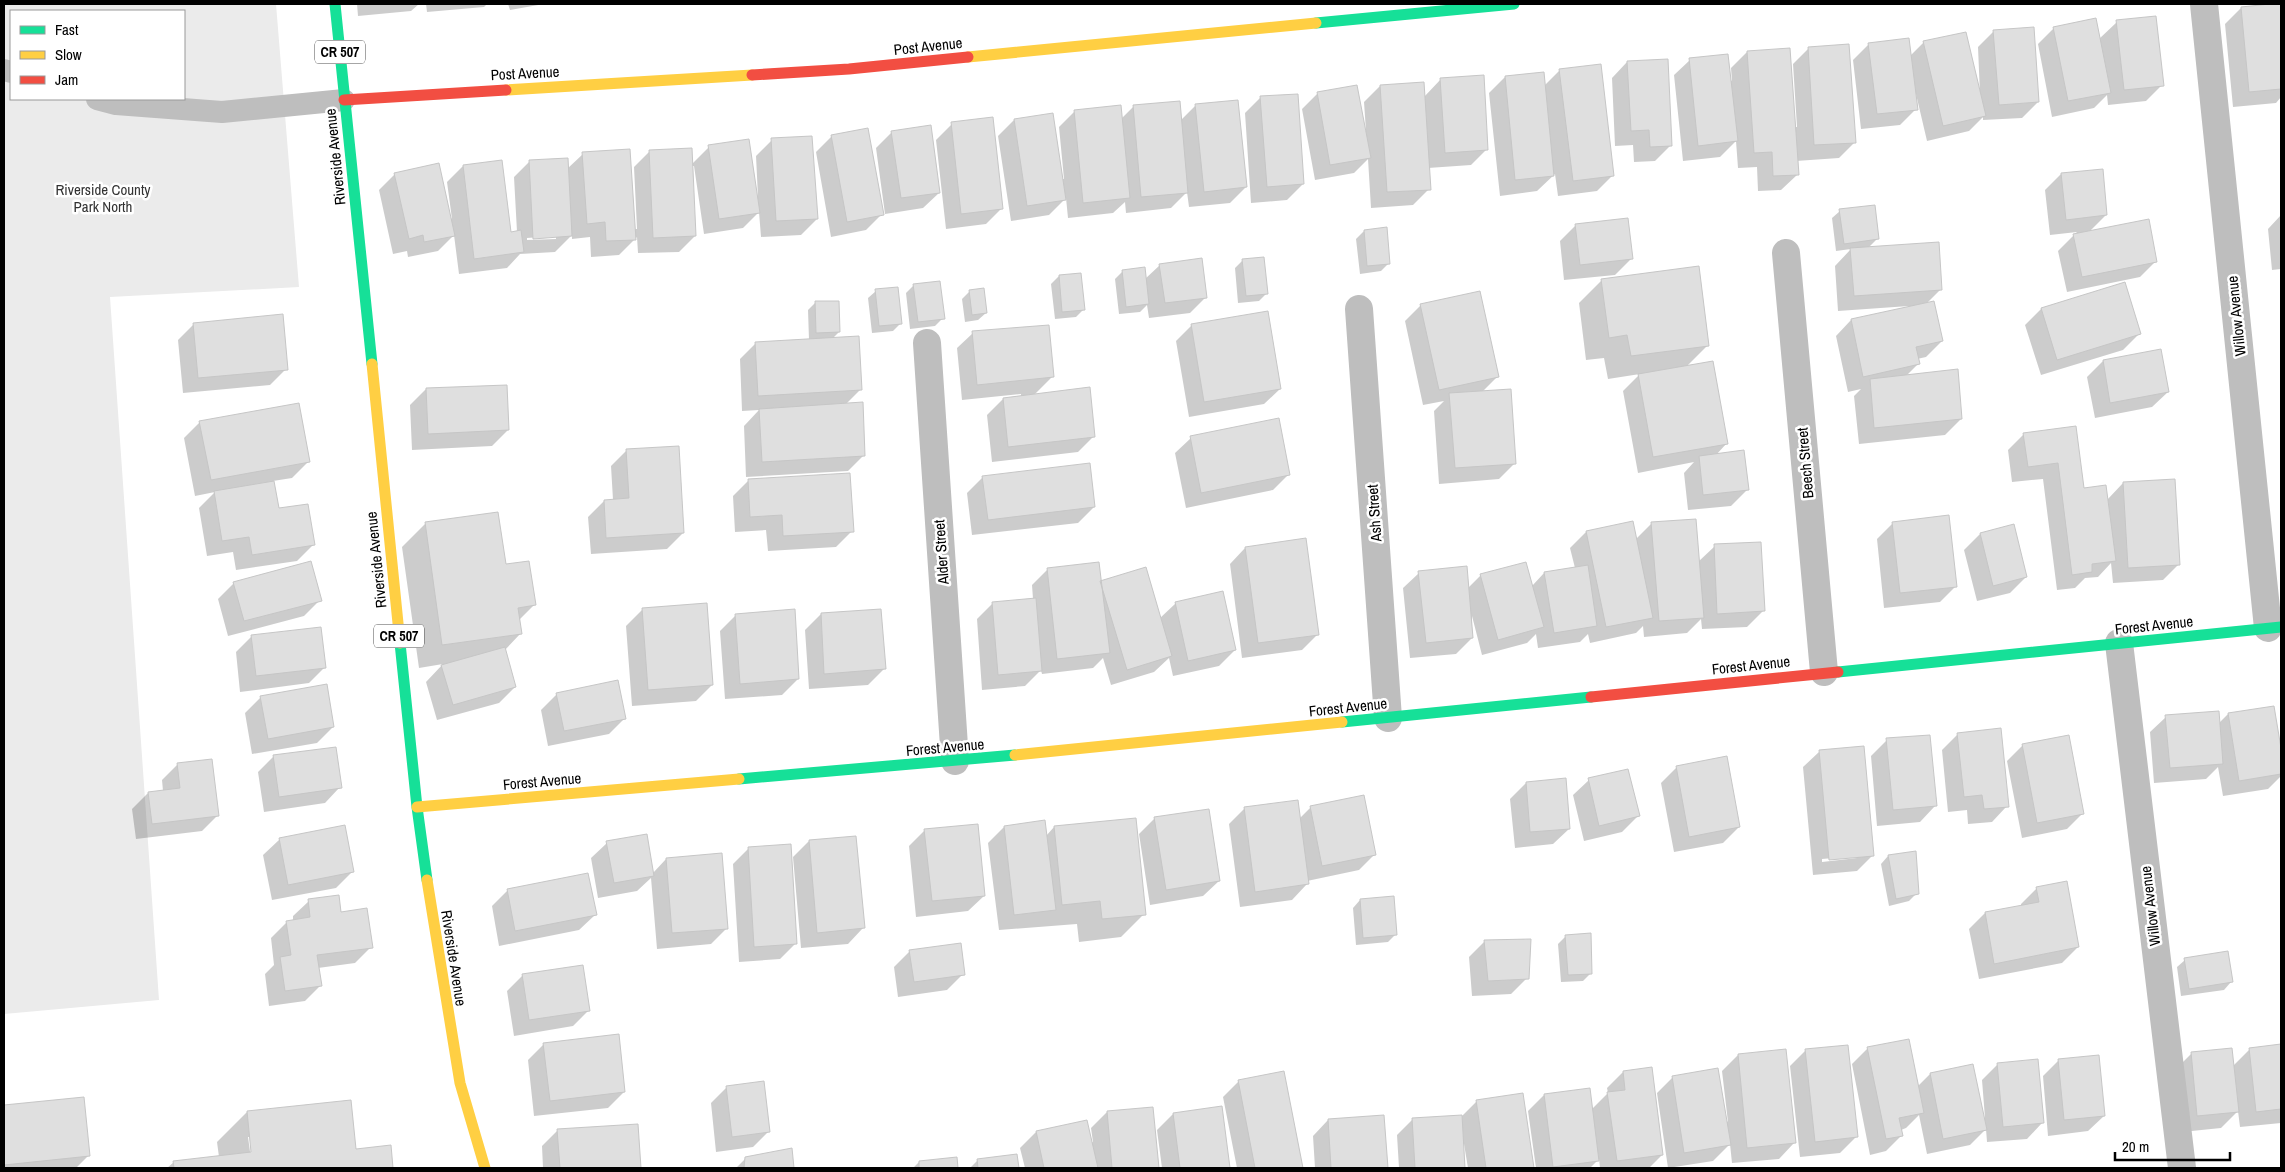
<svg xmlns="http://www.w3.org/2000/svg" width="2285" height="1172" viewBox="0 0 2285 1172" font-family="'Archivo Narrow',sans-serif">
	<rect width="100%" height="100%" fill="#fff"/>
	<path fill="#ebebeb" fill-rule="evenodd" d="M4 4H276L299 287 110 297 159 1000 4 1014ZM11 11H184V99H11Z"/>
	<path fill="#0003" fill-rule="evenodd" d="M357 4H419L411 11 358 16Z
		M426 4H487L484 7 427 12Z
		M508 4H544L510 10Z
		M2281 4V97L2276 103 2233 107 2225 24 2241 8Z
		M2117 22 2162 85 2146 101 2108 105 2107 95 2094 108 2052 117 2038 44 2054 28 2099 39Z
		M1994 31 2038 102 2022 118 1983 120V117L1969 131 1927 141 1916 94 1915 95 1916 109 1900 125 1861 129 1853 60 1869 44 1910 56 1924 42 1980 95 1978 47Z
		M1809 48 1855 142 1839 158 1796 161 1797 175 1781 190 1758 191 1757 167 1738 168 1736 141 1720 157 1683 161 1674 75 1690 60 1732 81 1731 68 1747 52 1794 127H1797L1793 64Z
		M1627 62 1671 145 1655 161 1634 162 1633 145 1615 146 1612 78Z
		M1560 70 1613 175 1597 191 1558 196 1555 174 1537 191 1500 196 1489 93 1505 77 1544 86Z
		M1441 79 1487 149 1471 165 1428 168 1429 189 1413 205 1371 208 1368 159 1354 173 1315 180 1302 109 1317 94 1365 131H1366L1364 102 1380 86 1424 97Z
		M1261 97 1303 184 1287 200 1251 203 1245 113Z
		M1134 106 1180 121 1195 106 1246 187 1230 203 1189 207 1187 192 1171 208 1126 213 1125 202 1113 213 1068 218 1066 198 1049 215 1011 221 998 136 1014 120 1062 179H1064L1059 127 1075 111 1121 119Z
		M952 124 1002 208 986 224 946 229 936 140Z
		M892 132 939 193 923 208 885 214 876 148Z
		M832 136 882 214 866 230 831 237 816 152Z
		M772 140 817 219 801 235 761 237 759 212 743 228 704 234 694 166H692L695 236 679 252 638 253 637 237 619 255 591 257 590 237 572 239V235L555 252 520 254 507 268 459 274 454 235 438 251 408 257 407 251 393 254 379 190 395 174 452 219 447 182 463 166 509 233 517 232 514 177 529 162 567 169 583 154 634 229H637L634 167 650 151 692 164 709 147 756 197H758L756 156ZM556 236V239L527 240V238Z
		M2061 174 2106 215 2089 232 2156 261 2140 277 2067 292 2058 251 2077 232 2050 235 2045 190Z
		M1840 211 1877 239 1868 248 1941 289 1926 304 1942 341 1926 357 1917 359 1918 364 1906 376 1961 419 1945 435 1859 444 1854 396 1861 389 1848 392 1836 336 1851 320 1909 308V306L1838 311 1835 266 1851 249 1836 251 1832 218Z
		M2281 215V269L2272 270 2268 229Z
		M1576 225 1631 259 1615 275 1564 280 1560 241Z
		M1364 231 1389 263 1381 271 1360 274 1356 239Z
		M1242 261 1267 293 1259 301 1238 303 1235 268Z
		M1160 265 1206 297 1190 313 1149 318 1147 305 1140 312 1119 314 1115 279 1123 271 1145 279Z
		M1059 276 1084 309 1076 317 1055 319 1051 284Z
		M1602 280 1708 345 1686 367 1727 443 1716 455 1747 490 1731 506 1688 510 1684 473 1694 462 1638 473 1623 391 1640 374 1608 379 1604 358 1586 360 1579 303Z
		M2124 283 2139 334 2123 350 2041 375 2025 325 2041 309Z
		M914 285 943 318 935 326 910 329 906 293Z
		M876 291 901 323 893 331 872 333 868 298Z
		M970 291 986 313 978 320 965 322 962 299Z
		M816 302 839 332 832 339 861 389 845 405 864 455 848 471 746 477 744 426 759 410 742 411 740 359 756 343 809 340 808 310Z
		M1421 305 1497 377 1482 392 1515 463 1499 479 1439 484 1434 411 1444 401 1423 405 1405 321Z
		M194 324 286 369 270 385 183 393 178 340Z
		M1192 325 1280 389 1264 404 1189 417 1176 341Z
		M973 333 1052 377 1034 395 1094 436 1078 452 992 462 987 415 1003 399 1021 397V394L962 400 957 348Z
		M2103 361 2168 392 2152 407 2095 418 2087 377Z
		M426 389 508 430 492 446 412 450 410 405Z
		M200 422 308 462 292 478 273 481 278 510 313 545 297 561 236 570 233 552 207 556 199 508 215 492 195 496 184 438Z
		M2075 428 2082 489 2107 500 2123 483 2179 564 2163 580 2113 583 2111 563 2098 577 2085 578 2075 588 2057 590 2043 479 2012 482 2008 450 2024 434Z
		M1191 438 1289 474 1273 490 1186 508 1175 453Z
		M627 450 683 533 667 549 591 554 588 517 604 501 613 500 611 466Z
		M983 477 1094 507 1078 523 972 535 967 493Z
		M749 480 852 531 836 547 768 551 766 530 735 532 733 496Z
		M1652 523 1698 562 1715 546 1763 611 1747 627 1702 629 1701 619 1687 633 1644 637 1643 626 1636 633 1590 643 1588 634 1580 642 1538 648 1536 634 1527 643 1482 655 1472 616V638L1456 654 1410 658 1403 588 1419 573 1468 588 1481 575 1532 586 1544 573 1575 568 1570 548 1586 532 1635 540Z
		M1893 523 1956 586 1940 602 1884 608 1877 539Z
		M425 524 505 566 534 605 519 620 521 633 505 650 515 687 499 703 437 720 426 682 443 664 419 668 402 547Z
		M1980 534 2026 577 2010 593 1977 601 1964 550Z
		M1245 548 1318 634 1302 650 1242 658 1230 564Z
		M1048 569 1101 582 1159 619 1176 603 1235 650 1219 666 1173 676 1169 658 1154 672 1111 685 1103 658 1093 668 1042 674 1041 670 1025 686 982 690 977 619 993 603 1033 599 1032 585Z
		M234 583 320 600 304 616 228 636 218 599Z
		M642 610 712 685 696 701 632 706 626 626Z
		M821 614 884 669 868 685 809 689 805 630Z
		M736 615 798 679 782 695 725 699 720 631Z
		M252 636 325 667 309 683 240 692 236 652Z
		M557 694 625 718 609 734 548 746 541 710Z
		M261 697 333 727 317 743 252 754 245 713Z
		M2273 707 2281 756V776L2268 789 2223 796 2218 767 2206 779 2154 783 2150 732 2166 717 2218 724 2228 714Z
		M1958 734 2007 806 1992 822 1968 824 1967 810 1948 812 1942 750Z
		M1887 740 1935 806 1920 822 1877 826 1871 756Z
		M2023 745 2083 813 2067 829 2022 838 2007 761Z
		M1819 752 1873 855 1857 871 1813 875 1803 767ZM1857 856V858L1822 862V859Z
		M274 756 340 787 325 803 264 812 258 772Z
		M178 764 218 815 202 831 136 839 132 809 148 793 163 791 162 780Z
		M1677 767 1739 827 1723 843 1674 852 1661 783Z
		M1589 780 1638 816 1622 832 1584 841 1573 795Z
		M1526 783 1569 829 1553 844 1515 848 1510 799Z
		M1311 807 1375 854 1359 870 1307 881V884L1292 900 1240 907 1229 824 1245 808 1299 819Z
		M1155 818 1219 881 1203 896 1150 905 1139 834Z
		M1004 827 1046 836 1054 827 1144 914 1121 937 1079 942 1077 924 999 930 988 843Z
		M925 830 984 896 968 911 916 917 909 846Z
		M279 840 352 872 336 888 272 900 263 855Z
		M809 841 863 928 848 944 801 948 793 857Z
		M607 843 653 873 666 859 727 928 711 944 657 949 651 878 637 891 598 898 591 858Z
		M749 848 795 944 780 959 739 962 733 864Z
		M1888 856 1917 893 1909 901 1889 906 1881 864Z
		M2037 888 2078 947 2062 963 1979 979 1969 929 1985 913 2021 907V904Z
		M508 890 595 915 579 930 499 946 492 906Z
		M1360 900 1396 934 1388 942 1356 945 1353 908Z
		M309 901 340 913 371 947 355 963 318 968 321 985 305 1001 269 1006 265 974 274 965 271 938 287 922 293 921V916Z
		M1566 936 1591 973 1583 981 1561 982 1558 944Z
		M1485 941 1527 978 1511 994 1472 996 1469 957Z
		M910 951 963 974 947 990 898 997 894 967Z
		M2185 960 2231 982 2224 990 2181 996 2177 967Z
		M523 975 589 1010 573 1026 514 1036 507 991Z
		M544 1044 624 1092 608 1108 534 1116 528 1060Z
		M2281 1046V1123L2240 1127 2238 1111 2221 1128 2182 1132 2176 1069 2192 1053 2233 1066 2250 1049Z
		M1868 1048 1917 1087 1930 1074 1972 1065 1983 1119 1985 1118 1982 1080 1998 1064 2042 1123 2027 1139 1987 1142 1986 1129 1970 1145 1927 1154 1919 1115 1906 1128 1901 1130 1902 1135 1886 1151 1870 1155 1852 1064Z
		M1806 1050 1856 1137 1840 1153 1800 1157 1790 1066Z
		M1738 1055 1794 1143 1779 1159 1732 1163 1730 1144 1713 1161 1668 1168 1657 1093 1672 1078 1728 1122 1722 1071Z
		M2059 1060 2104 1116 2088 1131 2048 1136 2043 1076Z
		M1283 1072 1301 1168H1237L1223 1097 1239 1081Z
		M1623 1072 1662 1155 1649 1168H1600L1599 1159 1590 1168H1536L1528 1111 1544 1095 1591 1110 1608 1093 1607 1088Z
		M727 1087 769 1131 753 1147 716 1152 711 1103Z
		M1522 1095 1533 1168H1468L1464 1144 1462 1145 1464 1168H1399L1397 1135 1413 1119 1462 1116 1476 1102Z
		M83 1098 88 1156 76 1168H4V1106Z
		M350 1101 355 1150 390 1146 392 1168H167L174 1162 219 1157 217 1142 247 1112ZM248 1137H251L253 1158 251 1159Z
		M1152 1108 1157 1168H1025L1020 1148 1036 1132 1086 1121 1091 1143 1093 1142 1091 1128 1107 1112Z
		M1220 1108 1228 1168H1162L1157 1130 1173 1114Z
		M1383 1116 1387 1168H1315L1313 1136 1328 1120Z
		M637 1125 640 1168H543L542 1146 558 1130Z
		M791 1150 793 1168H736L746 1158Z
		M1016 1155 1018 1168H970L978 1160Z
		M956 1158 957 1168H913L919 1162Z"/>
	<path fill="#dfdfdf" stroke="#c6c6c6" d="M2270 4H2281V89L2249 92 2241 7Z
		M2156 16 2164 86 2124 90 2116 20Z
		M2096 18 2111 93 2068 101 2053 27Z
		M2034 27 2039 102 1999 105 1993 30Z
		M1966 32 1986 116 1943 126 1923 41Z
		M1909 38 1918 110 1877 114 1868 43Z
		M1849 44 1856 143 1814 145 1808 47Z
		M1790 48 1799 175 1773 176 1772 152 1754 153 1747 51Z
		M1728 54 1738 141 1698 146 1689 58Z
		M1668 59 1672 146 1650 147 1649 130 1631 131 1627 61Z
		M1601 64 1614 176 1573 181 1559 69Z
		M1544 72 1554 176 1515 180 1505 76Z
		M1484 75 1488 150 1445 153 1440 78Z
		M1424 82 1431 190 1387 192 1380 85Z
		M1357 85 1371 158 1330 165 1317 92Z
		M1298 94 1304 184 1267 187 1260 96Z
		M1238 100 1247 187 1204 192 1195 104Z
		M1180 101 1188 193 1141 197 1133 105Z
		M1121 105 1130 198 1083 203 1074 110Z
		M1053 113 1066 200 1027 206 1014 119Z
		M993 117 1003 209 961 214 951 122Z
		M931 125 940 193 901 198 891 131Z
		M868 128 884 215 847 222 831 135Z
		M812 136 818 219 776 221 771 138Z
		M749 139 760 213 719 219 708 145Z
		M692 148 696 236 653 238 649 150Z
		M630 149 636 240 606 241 605 222 587 224 582 152Z
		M568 158 572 236 533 239 529 160Z
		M502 160 511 232 521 230 524 252 474 259 463 165Z
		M439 163 455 236 424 242 423 235 409 239 394 173Z
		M2103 169 2107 215 2066 220 2061 173Z
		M1875 205 1879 239 1844 244 1839 209Z
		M1628 218 1633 259 1580 265 1575 224Z
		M2149 219 2157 262 2082 277 2073 234Z
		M1387 227 1390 264 1367 266 1364 230Z
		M1939 242 1942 290 1854 296 1850 248Z
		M1264 257 1268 294 1246 296 1242 259Z
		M1202 258 1207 298 1165 303 1159 264Z
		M1699 266 1709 346 1631 356 1627 335 1609 338 1601 279Z
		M1145 267 1149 304 1126 307 1122 270Z
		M1081 273 1085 310 1062 312 1059 275Z
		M940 281 945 319 918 322 913 284Z
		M2125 282 2141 334 2057 360 2041 308Z
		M898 287 902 324 879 326 875 289Z
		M984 288 987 313 972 315 969 290Z
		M1480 291 1499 377 1439 390 1420 304Z
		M815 301H839L840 332 816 333Z
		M1934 301 1943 341 1916 347 1920 364 1863 377 1851 319Z
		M1268 311 1281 389 1204 402 1191 324Z
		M283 314 288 370 198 378 193 323Z
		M1049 325 1054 377 977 385 972 331Z
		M859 336 862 390 758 396 755 342Z
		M2161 349 2169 392 2110 403 2103 360Z
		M1713 361 1728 444 1653 457 1638 374Z
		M1958 369 1962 419 1874 428 1870 379Z
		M507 385 509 430 428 434 426 388Z
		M1090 387 1095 437 1008 447 1003 398Z
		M1511 389 1516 464 1455 468 1449 393Z
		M863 402 865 456 762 462 759 409Z
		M299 403 310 462 211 480 199 421Z
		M1279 418 1290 475 1201 493 1190 436Z
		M2076 426 2084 488 2106 485 2116 561 2092 564V572L2072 575 2058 463 2028 467 2023 433Z
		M679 446 684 533 606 538 604 500 629 498 626 449Z
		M1744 450 1749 490 1703 495 1699 456Z
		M1090 463 1095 507 988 520 982 476Z
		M850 473 854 532 783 536 782 515 750 517 748 479Z
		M2175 479 2180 565 2128 568 2123 482Z
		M274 481 279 508 308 504 315 545 252 555 249 537 222 541 214 491Z
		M498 512 506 564 529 561 536 605 518 608 522 634 442 645 425 522Z
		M1949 515 1957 587 1900 593 1892 522Z
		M1696 519 1704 618 1659 621 1651 522Z
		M1633 521 1653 618 1606 627 1586 531Z
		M2014 524 2027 577 1993 586 1980 533Z
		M1306 538 1319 635 1258 643 1245 547Z
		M1761 542 1765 611 1717 614 1714 544Z
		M311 561 322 601 244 621 233 582Z
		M1099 562 1110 653 1057 659 1047 568Z
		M1526 562 1544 627 1498 640 1480 574Z
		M1588 565 1597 626 1554 633 1544 572Z
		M1467 566 1473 638 1426 643 1418 571Z
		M1146 567 1172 656 1127 670 1100 581Z
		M1223 591 1236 650 1188 661 1175 602Z
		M1036 598 1042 671 998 675 992 602Z
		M707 603 713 685 648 690 642 608Z
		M795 609 799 679 740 684 735 614Z
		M881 609 886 669 824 674 821 613Z
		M321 627 326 668 256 676 251 635Z
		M505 647 516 687 453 705 441 665Z
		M618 680 626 719 564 731 556 693Z
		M327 684 334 727 268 739 260 696Z
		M2274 706 2281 748V774L2239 781 2228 713Z
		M2219 711 2223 764 2170 768 2165 715Z
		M2001 728 2009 807 1984 809 1982 795 1964 797 1957 733Z
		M1930 735 1937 806 1893 810 1886 738Z
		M2069 735 2084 814 2037 823 2022 744Z
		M1864 746 1874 856 1829 860 1819 750Z
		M336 747 342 788 279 797 273 755Z
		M1727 756 1740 827 1689 837 1676 766Z
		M212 759 219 816 152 824 148 792 180 788 177 763Z
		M1628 769 1640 816 1599 826 1588 778Z
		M1566 778 1570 829 1530 832 1526 782Z
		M1364 795 1376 855 1322 866 1310 806Z
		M1298 800 1309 884 1255 892 1244 807Z
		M1209 809 1220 881 1166 890 1154 817Z
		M1136 818 1146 915 1102 919 1100 901 1062 905 1054 826Z
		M1045 820 1056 910 1014 915 1004 826Z
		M978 824 985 896 932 901 924 829Z
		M345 825 354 872 288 885 279 838Z
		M647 834 654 876 614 883 606 841Z
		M856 836 865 928 817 933 809 840Z
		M791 844 797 944 754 947 748 847Z
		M1916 851 1919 894 1896 899 1888 855Z
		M722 853 728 929 672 933 666 858Z
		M588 873 597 915 515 931 507 889Z
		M2067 881 2079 947 1994 964 1985 912 2039 902 2036 887Z
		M339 895 341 912 367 908 373 948 317 955 322 986 285 991 280 957 291 955 286 921 310 917 308 899Z
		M1394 896 1397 935 1363 938 1360 899Z
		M1591 933 1592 974 1568 975 1565 935Z
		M1531 939 1529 979 1488 981 1484 940Z
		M961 943 965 975 914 982 909 950Z
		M2228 951 2233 982 2189 989 2184 958Z
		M583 965 590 1011 529 1020 522 974Z
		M619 1034 625 1092 550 1101 543 1043Z
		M1909 1039 1924 1113 1899 1118 1903 1136 1886 1139 1867 1047Z
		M2281 1044V1109L2256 1112 2249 1048Z
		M1848 1045 1858 1137 1815 1142 1805 1049Z
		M2232 1048 2239 1112 2197 1116 2191 1052Z
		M1786 1049 1796 1143 1747 1148 1738 1054Z
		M2099 1055 2105 1116 2064 1120 2058 1059Z
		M2038 1059 2044 1123 2003 1127 1997 1063Z
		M1973 1064 1987 1130 1943 1139 1930 1073Z
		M1652 1067 1663 1155 1617 1161 1607 1092 1625 1090 1623 1071Z
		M1718 1068 1731 1145 1684 1153 1672 1076Z
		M1284 1071 1303 1168H1255L1238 1080Z
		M764 1081 770 1132 732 1137 726 1086Z
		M1590 1088 1599 1161 1553 1167 1544 1094Z
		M1523 1093 1534 1168H1486L1476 1100Z
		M84 1097 90 1156 4 1165V1105Z
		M351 1100 356 1149 391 1145 393 1168H174L173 1161 251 1152 247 1111Z
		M1222 1106 1230 1168H1180L1173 1113Z
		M1153 1107 1159 1168H1112L1107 1111Z
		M1384 1115 1388 1168H1331L1328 1119Z
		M1462 1115 1465 1168H1415L1412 1118Z
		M1087 1120 1098 1168H1044L1036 1131Z
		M638 1124 641 1168H560L557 1129Z
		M792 1148 794 1168H744L745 1157Z
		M1017 1154 1019 1168H978L977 1159Z
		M957 1157 958 1168H919V1161Z"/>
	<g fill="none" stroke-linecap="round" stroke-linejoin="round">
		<path stroke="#bebebe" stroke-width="22" d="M4 70 11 72
			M97 99 116 104 222 112 344 100"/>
		<path stroke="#bebebe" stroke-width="28" d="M2204 4 2268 628
			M1786 253 1824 672
			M1359 309 1388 718
			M927 343 955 761
			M2119 643 2182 1168"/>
		<path stroke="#16e098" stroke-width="11" d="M335 4 372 364
			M1316 23 1514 4
			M400 643 417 807 427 880
			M1838 672 2281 627
			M1342 722 1591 697
			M739 779 1015 755"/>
		<path stroke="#ffcf43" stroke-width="11" d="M968 57 1316 23
			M506 90 752 75
			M372 364 400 643
			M1015 755 1342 722
			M417 807 739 779
			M427 880 460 1083 485 1168"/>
		<path stroke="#f24e42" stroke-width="11" d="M752 75 849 69 968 57
			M344 100 506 90
			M1591 697 1838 672"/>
	</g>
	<g text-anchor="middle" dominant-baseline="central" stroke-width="5" stroke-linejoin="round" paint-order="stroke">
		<g fill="#fff" stroke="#4c4c4c" stroke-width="1">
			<rect x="315" y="40.5" width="50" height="23" rx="4"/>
			<rect x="374" y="624.5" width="50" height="23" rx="4"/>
		</g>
		<g font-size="14" font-weight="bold" fill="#000">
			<text x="340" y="52">CR 507</text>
			<text x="399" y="636">CR 507</text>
		</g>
		<g font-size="15" fill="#000" stroke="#fff">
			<text transform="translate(928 46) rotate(-6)">Post Avenue</text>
			<text transform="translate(525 73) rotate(-3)">Post Avenue</text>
			<text transform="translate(335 157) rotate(-96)">Riverside Avenue</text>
			<text transform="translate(2236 316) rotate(-96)">Willow Avenue</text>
			<text transform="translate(1805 463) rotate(-95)">Beech Street</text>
			<text transform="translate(1374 513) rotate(-94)">Ash Street</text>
			<text transform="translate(941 552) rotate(-94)">Alder Street</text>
			<text transform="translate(376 560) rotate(-96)">Riverside Avenue</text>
			<text transform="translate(2154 625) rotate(-6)">Forest Avenue</text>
			<text transform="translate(1751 665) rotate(-6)">Forest Avenue</text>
			<text transform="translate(1348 707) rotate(-6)">Forest Avenue</text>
			<text transform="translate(945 747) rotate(-5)">Forest Avenue</text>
			<text transform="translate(542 781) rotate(-5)">Forest Avenue</text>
			<text transform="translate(2150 906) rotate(-97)">Willow Avenue</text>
			<text transform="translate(454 958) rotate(81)">Riverside Avenue</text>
		</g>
		<g font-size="15" fill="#323232" stroke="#fff">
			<text x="103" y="189">Riverside County<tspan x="103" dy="17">Park North</tspan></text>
		</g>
	</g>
	<rect width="2285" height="1172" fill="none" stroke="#000000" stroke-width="10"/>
	<rect x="10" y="10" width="175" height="90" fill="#ffffff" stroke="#999999"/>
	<rect x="20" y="26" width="25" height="8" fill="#16e098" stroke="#999999"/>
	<text x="55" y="35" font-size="15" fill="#000000">Fast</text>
	<rect x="20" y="51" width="25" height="8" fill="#ffcf43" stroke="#999999"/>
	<text x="55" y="60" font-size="15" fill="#000000">Slow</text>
	<rect x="20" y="76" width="25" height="8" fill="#f24e42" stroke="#999999"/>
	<text x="55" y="85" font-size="15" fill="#000000">Jam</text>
	<path d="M2115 1152v8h115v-8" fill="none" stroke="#000000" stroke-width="2.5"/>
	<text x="2122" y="1152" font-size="15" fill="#000000" stroke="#ffffff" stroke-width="4" paint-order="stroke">20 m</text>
</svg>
